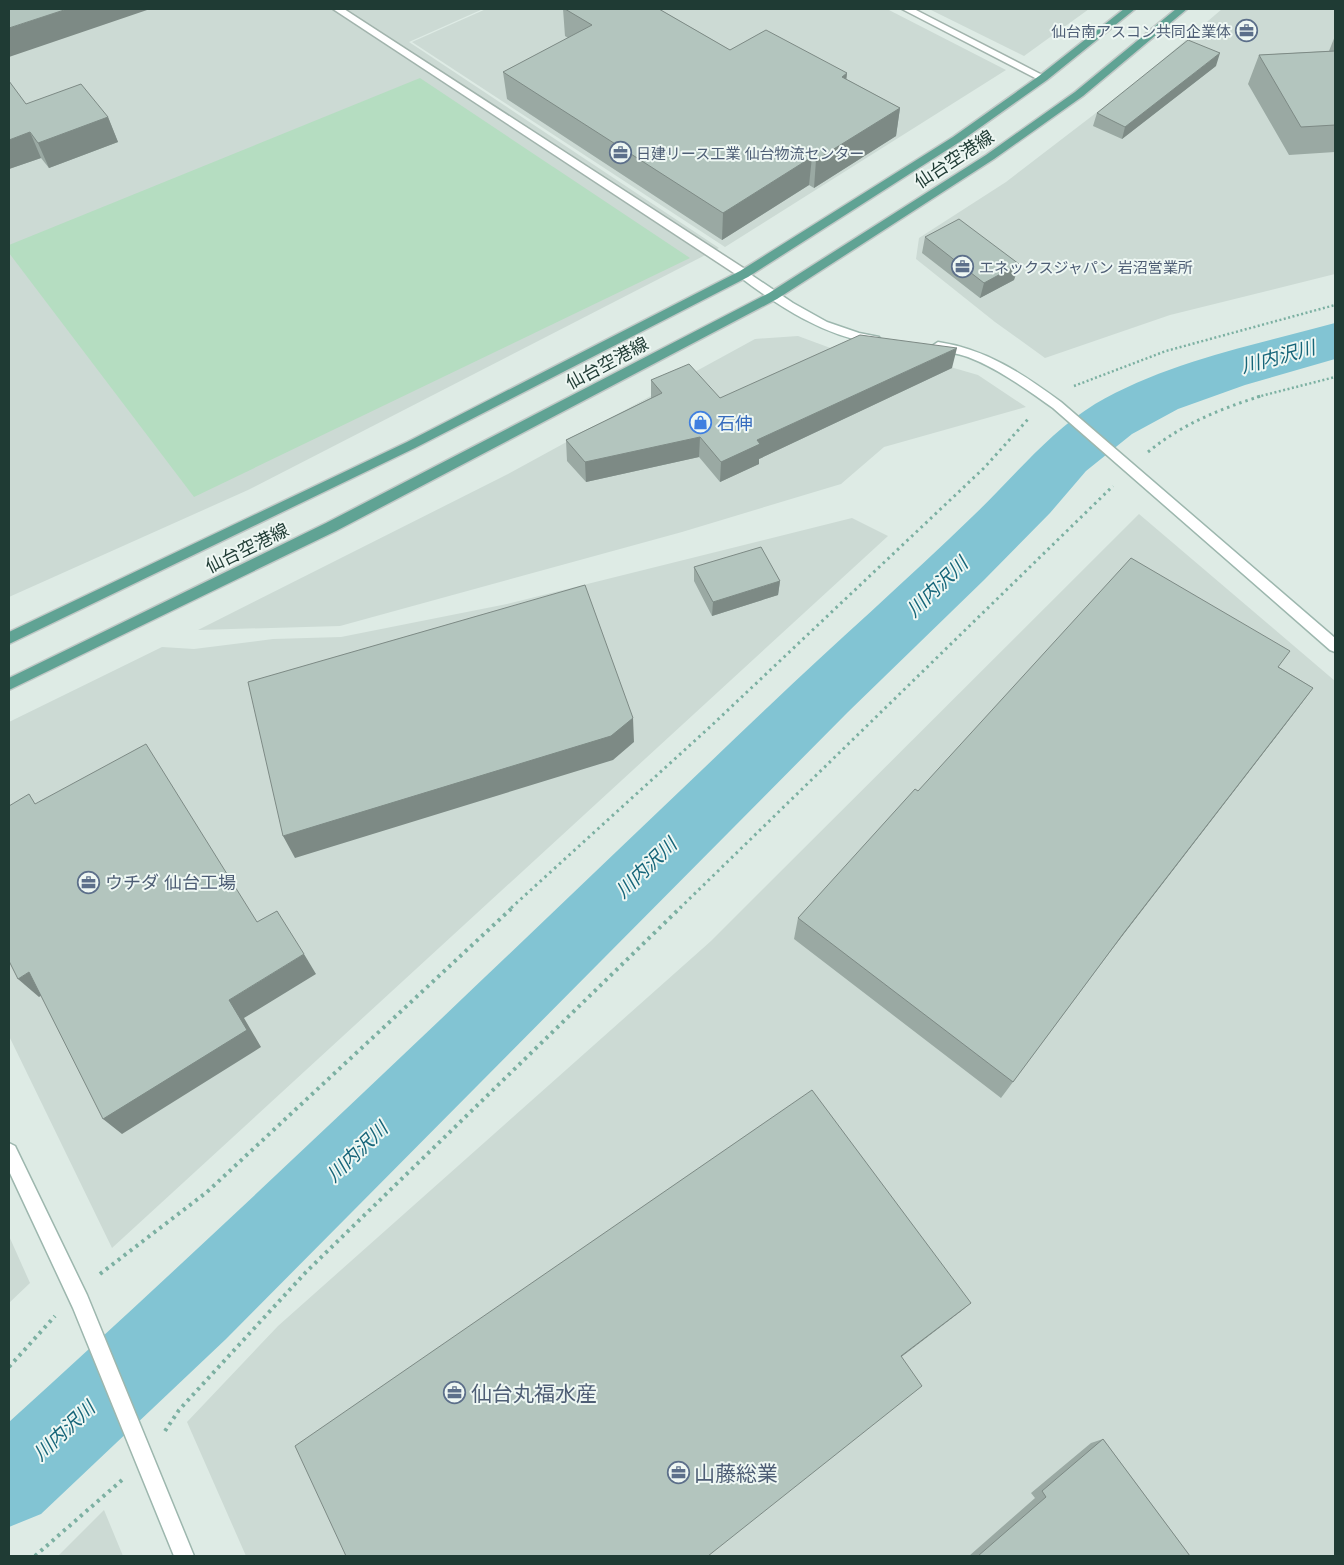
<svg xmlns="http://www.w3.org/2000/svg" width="1344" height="1565" viewBox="0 0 1344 1565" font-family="Inter,'Noto Sans JP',sans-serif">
	<rect width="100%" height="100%" fill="#deebe5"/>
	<path fill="#ccdad4" d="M9 9H483L409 42 719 248 248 490 9 597Z
		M486 9H887L1006 70 725 247 412 42Z
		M929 9H1089L1024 56Z
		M1222 9H1335V274L1170 315 1045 358 995 322 916 259 919 238 1006 182 1139 80Z
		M798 336 844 353 947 366 978 375 1026 407 884 447 841 484 682 532 340 626 198 630 508 474 755 339Z
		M1139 514 1335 681V1556H246L187 1422 278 1326 711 941Z
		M852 518 888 536 112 1248 9 1036V722L162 647 194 649 273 639 341 637 507 604Z
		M9 1236 30 1283 9 1303Z
		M104 1510 123 1556H58Z"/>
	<path fill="#b5ddc1" d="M420 78 690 258 194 497 9 253V245Z"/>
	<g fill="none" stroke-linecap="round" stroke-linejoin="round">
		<path fill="#82c4d3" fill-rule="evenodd" d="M1335 323V359L1245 385 1178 409 1132 434 1086 471 1050 513 984 580 848 712 226 1339 41 1514 9 1527V1422C266 1189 516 947 768 707 835 643 906 581 973 516 1013 478 1048 433 1095 404 1168 361 1255 345 1335 323Z"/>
		<defs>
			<path id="lane" d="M333 9H344L748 271V277H740Z"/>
			<path id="street" d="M902 9H914L1048 78 1039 80Z"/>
			<path id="secondary" d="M744 270 793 303 827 322 859 333 879 337 881 340 875 344C823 335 781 308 740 277L738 274Z
				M938 342C986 349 1023 374 1061 402L1335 638V652L1330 650 1053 408C1026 389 999 369 968 357 957 353 945 352 934 349L932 346Z
				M9 1143 15 1146 87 1295 194 1556H174L73 1308 9 1171Z"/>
			<path id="primary" d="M1124 9H1135L1047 80 961 141 748 277 415 448 9 644V632L407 442 740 271 953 137 1039 76Z
				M1176 9H1187L1083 96 994 159 777 299 336 531 9 690V678L326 523 769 293 986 155 1075 92Z"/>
		</defs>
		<use href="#lane" stroke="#a1b3ac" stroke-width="3"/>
		<use href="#street" stroke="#a1b3ac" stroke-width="3"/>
		<use href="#secondary" stroke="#9db7ae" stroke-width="3"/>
		<use href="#primary" stroke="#c0c8c6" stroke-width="3"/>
		<path stroke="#7cb0a2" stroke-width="2.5" stroke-dasharray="2 2.5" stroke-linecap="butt" d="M1074 386 1166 351 1335 305
			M1257 397 1335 377"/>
		<path stroke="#7cb0a2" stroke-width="3" stroke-dasharray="2.5 4" stroke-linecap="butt" d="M1148 452C1182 424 1220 409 1261 396
			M511 908 711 726 984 468 1030 417
			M680 908 1113 486"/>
		<path stroke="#7cb0a2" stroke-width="4" stroke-dasharray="3 4.5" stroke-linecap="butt" d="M100 1274 207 1192 513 907
			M9 1367 55 1316
			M165 1431 179 1410 306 1272 681 907
			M35 1556 122 1480"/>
		<use href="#lane" fill="#fff" fill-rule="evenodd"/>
		<use href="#street" fill="#fff" fill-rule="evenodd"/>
		<use href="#secondary" fill="#fff" fill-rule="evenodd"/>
		<use href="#primary" fill="#60a394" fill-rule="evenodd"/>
	</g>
	<path fill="#9aa9a3" d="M563 9H659L730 50 847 73 846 79 900 108 896 136 814 188 809 185 722 240 507 99 503 72 568 38 565 36Z
		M1335 36V152L1289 155 1248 84 1259 55 1329 51Z
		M1216 66 1122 139 1093 126 1097 113Z
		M26 104 108 117 118 142 49 168 41 158 9 169Z
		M925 237 1019 264 1014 280 980 298 922 253Z
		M952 368 759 459V464L720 482 699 457 586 482 567 461 566 440 651 398V380L720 398Z
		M694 567 780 581 778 595 712 616 694 581Z
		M1279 667 1313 688 1295 712 1109 953 1001 1098 794 939 798 918 918 791Z
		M1103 1439 1190 1556H969L1035 1498 1031 1493 1091 1443Z"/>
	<path fill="#7d8a85" d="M67 9H150L9 57V28Z
		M1220 53 1216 66 1122 139 1125 127Z
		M847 73 844 101 842 77Z
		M900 108 896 136 814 188 816 160Z
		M108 117 118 142 49 168 38 143Z
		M30 132 41 158 9 169V140Z
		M812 157 809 185 722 240 723 213Z
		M1019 264 1014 280 980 298 984 283Z
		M957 348 952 368 759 459V464L720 482 721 462 757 440Z
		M700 437 699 457 586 482 585 462Z
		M780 581 778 595 712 616 713 602Z
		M1313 688 1295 712 1109 953 1001 1098 1123 934Z
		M633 718 634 742 613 760 295 858 283 836Z
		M304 954 316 974 244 1018 261 1047 122 1134 103 1119 229 1000Z
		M29 972 49 991 39 997 18 979Z
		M971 1303 960 1312 892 1364 901 1356Z"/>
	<path fill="#b3c5be" stroke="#7d8a85" d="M9 9H67L9 28Z
		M565 9H659L730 50 766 30 847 73 842 77 900 108 816 160 812 157 723 213 503 72 592 25Z
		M1188 40 1220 53 1125 127 1097 113Z
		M1335 51V125L1301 127 1259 55Z
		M9 81 26 104 81 84 108 117 38 143 30 132 9 140Z
		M959 219 1019 264 984 283 925 237Z
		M860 335 957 348 757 440 760 444 721 462 700 437 585 462 566 440 662 393 651 380 689 364 720 398Z
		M761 547 780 581 713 602 694 567Z
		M1131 558 1290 651 1278 667 1313 688 1123 934 1013 1082 798 918 915 789 918 791Z
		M585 585 633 718 611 736 283 836 248 682Z
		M146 744 257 922 277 911 304 954 229 1000 247 1030 103 1119 29 972 18 979 9 961V806L29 794 35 804Z
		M812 1090 971 1303 901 1356 922 1386 708 1556H346L295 1446Z
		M1103 1439 1190 1556H978L1046 1497 1042 1491Z"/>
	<defs>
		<symbol id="office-ring" viewBox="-11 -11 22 22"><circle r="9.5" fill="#eef7f3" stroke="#5c6f8a" stroke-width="1.5"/><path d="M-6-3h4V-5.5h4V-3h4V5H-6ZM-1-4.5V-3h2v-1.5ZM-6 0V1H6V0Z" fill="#5c6f8a"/></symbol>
		<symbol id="shop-ring" viewBox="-11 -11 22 22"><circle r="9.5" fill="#eef7f3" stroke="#3f7fe0" stroke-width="1.5"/><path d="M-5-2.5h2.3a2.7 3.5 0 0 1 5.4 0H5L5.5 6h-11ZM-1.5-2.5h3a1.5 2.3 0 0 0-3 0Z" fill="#3f7fe0"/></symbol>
	</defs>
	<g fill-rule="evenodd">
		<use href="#office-ring" x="1234" y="18" width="25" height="25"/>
		<use href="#office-ring" x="608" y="140" width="25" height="25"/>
		<use href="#office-ring" x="950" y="254" width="25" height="25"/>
		<use href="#shop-ring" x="688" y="410" width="25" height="25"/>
		<use href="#office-ring" x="76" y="870" width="25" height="25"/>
		<use href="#office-ring" x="442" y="1380" width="25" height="25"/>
		<use href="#office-ring" x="666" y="1460" width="25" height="25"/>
	</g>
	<g text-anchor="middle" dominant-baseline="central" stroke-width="4" stroke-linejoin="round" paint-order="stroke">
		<g font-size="15" fill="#4e5e75" stroke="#eef7f3" text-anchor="start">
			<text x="1231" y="31" text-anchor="end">仙台南アスコン共同企業体</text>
			<text x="636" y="153">日建リース工業 仙台物流センター</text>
			<text x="979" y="267">エネックスジャパン 岩沼営業所</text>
		</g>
		<g font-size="18" fill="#1f3b34" stroke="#eef7f3">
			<text transform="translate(954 159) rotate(-33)">仙台空港線</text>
			<text transform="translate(607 363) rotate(-28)">仙台空港線</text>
			<text transform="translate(247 548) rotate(-26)">仙台空港線</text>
		</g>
		<g font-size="18" fill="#366cbe" stroke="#eef7f3" text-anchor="start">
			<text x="717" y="423">石伸</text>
		</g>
		<g font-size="18" fill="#4e5e75" stroke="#eef7f3" text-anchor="start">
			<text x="105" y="882">ウチダ 仙台工場</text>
		</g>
		<g font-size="19" font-style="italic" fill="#166579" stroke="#eef7f3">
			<text transform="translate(1278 357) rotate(-15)">川内沢川</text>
			<text transform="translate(937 587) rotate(-44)">川内沢川</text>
			<text transform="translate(646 868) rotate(-44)">川内沢川</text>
			<text transform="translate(357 1152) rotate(-44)">川内沢川</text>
			<text transform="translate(64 1431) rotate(-43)">川内沢川</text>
		</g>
		<g font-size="21" fill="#4e5e75" stroke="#eef7f3" text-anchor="start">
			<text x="471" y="1393">仙台丸福水産</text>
			<text x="694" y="1473">山藤総業</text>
		</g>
	</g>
	<rect width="1344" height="1565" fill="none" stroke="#1f3b34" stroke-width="20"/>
</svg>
